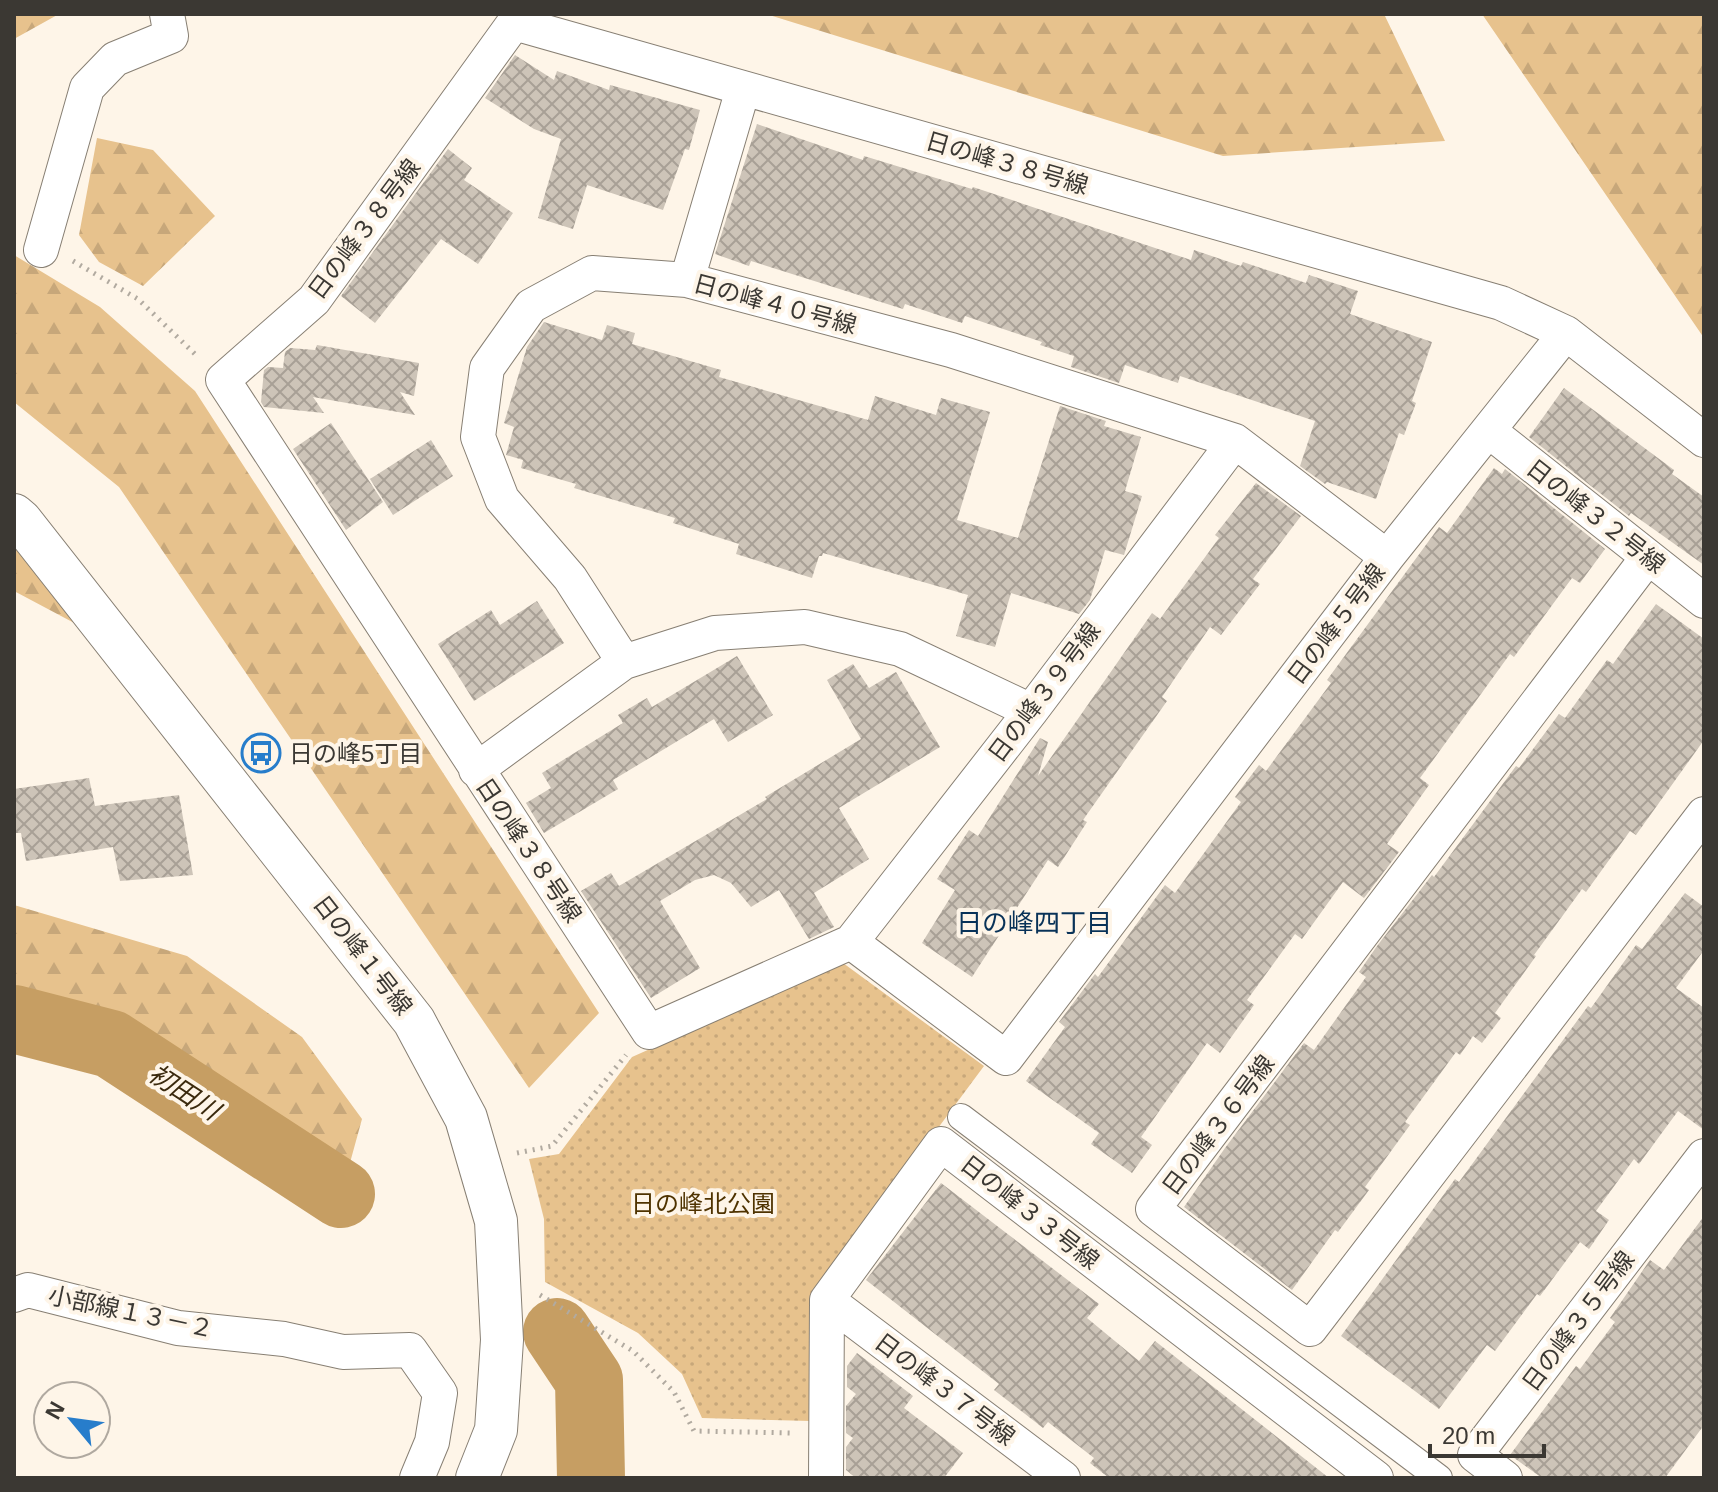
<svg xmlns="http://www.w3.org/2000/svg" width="1718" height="1492" viewBox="0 0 1718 1492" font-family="Helvetica,'Noto Sans JP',sans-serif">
	<defs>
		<pattern id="grass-dots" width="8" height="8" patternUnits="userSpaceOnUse" patternTransform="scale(2)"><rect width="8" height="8" fill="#e7c28d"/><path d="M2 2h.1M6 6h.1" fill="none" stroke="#c7a77a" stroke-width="1.8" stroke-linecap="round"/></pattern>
		<pattern id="forest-firs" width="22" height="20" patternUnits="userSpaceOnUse" patternTransform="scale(2)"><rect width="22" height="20" fill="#e7c28d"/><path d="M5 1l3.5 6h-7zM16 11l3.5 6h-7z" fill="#c7a77a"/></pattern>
		<pattern id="building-cross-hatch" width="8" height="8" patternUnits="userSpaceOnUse" patternTransform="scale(2)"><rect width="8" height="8" fill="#cdc4b8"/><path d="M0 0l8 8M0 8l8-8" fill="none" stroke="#a8a096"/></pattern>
	</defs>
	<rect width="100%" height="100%" fill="#fef5e8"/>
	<path fill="url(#grass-dots)" d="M843 963 984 1066 812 1298 810 1421 702 1418 682 1374 638 1333 545 1282 544 1219 529 1159 559 1154 632 1057Z"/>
	<path fill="url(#forest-firs)" d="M14 14H59L14 39Z
		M766 14H1384L1445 141 1223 156Z
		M1482 14H1701L1704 18V338Z
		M97 138 153 150 215 216 143 286 99 262 79 235Z
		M14 255 100 307 195 391 599 1013 529 1088 119 487 14 402Z
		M14 539 78 625 14 591Z
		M14 905 187 956 302 1037 362 1119 348 1170 128 1032 14 998Z"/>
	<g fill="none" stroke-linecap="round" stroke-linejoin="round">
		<path stroke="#c69e63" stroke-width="68" d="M14 1019 111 1044 341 1194
			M557 1332 589 1380 591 1478"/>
	</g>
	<path fill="url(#building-cross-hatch)" d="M515 55 554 80 557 71 609 90 610 85 700 110 689 150 685 149 663 210 587 185 573 229 538 218 561 139 534 129 485 98Z
		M757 124 863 160 864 156 972 189 973 187 1191 260 1194 250 1241 266 1243 262 1306 283 1309 275 1358 291 1350 314 1432 342 1412 401 1416 403 1404 435 1399 433 1376 499 1327 482 1325 484 1300 466 1315 421 1180 376 1178 383 1125 365 1119 383 1071 367 1074 356 1040 345 1042 342 965 316 962 323 905 304 903 309 751 261 749 266 715 254Z
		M448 149 472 168 464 180 513 213 478 264 441 239 375 323 341 296Z
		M544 322 602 340 607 325 635 333 632 344 721 370 719 377 868 420 875 396 936 415 941 398 990 412 957 520 1018 538 1060 406 1106 421 1104 426 1141 437 1125 491 1142 496 1124 555 1105 550 1090 600 1079 614 1011 593 995 647 956 636 968 595 823 553 822 556H819L812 578 736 554 739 544 673 523 675 518 574 488 576 484 521 468 523 460 506 455 514 427 504 423 527 347Z
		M317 345 419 363 414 396 400 392 415 415 313 397 324 413 264 407 261 402 264 370 268 367 283 368 285 352 290 348 315 350Z
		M1564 388 1674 470 1672 474 1704 497V565L1631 513 1629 516 1529 437Z
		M331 423 383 502 346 530 293 449Z
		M431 440 453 476 393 515 370 479Z
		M1494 468 1502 474 1505 469 1605 549 1580 583 1572 578 1514 657 1510 654 1420 778 1429 785 1387 844 1399 852 1364 898 1343 882 1302 939 1295 934 1247 1000 1254 1005 1220 1053 1207 1043 1141 1137 1152 1145 1132 1173 1091 1144 1099 1133 1026 1081 1065 1027 1059 1022 1095 974 1098 977 1165 885 1175 893 1241 802 1235 797 1259 765 1266 771 1331 683 1327 680 1439 527 1447 533Z
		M1256 483 1301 516 1253 579 1260 584 1221 635 1210 627 1162 697 1167 701 1083 820 1087 822 1058 867 1048 860 972 977 922 943 955 890 937 879 969 830 978 836 1040 738 1048 742 1038 776 1152 613 1160 619 1219 538 1215 535Z
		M537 601 564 643 474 701 438 644 491 610 500 625Z
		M1656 604 1704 639V740L1636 835 1630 831 1586 892 1582 889 1534 955 1536 956 1495 1013 1501 1018 1482 1043 1473 1036 1460 1055 1456 1052 1405 1122 1410 1125 1365 1187 1369 1190 1338 1232 1335 1230 1292 1290 1184 1207 1225 1148 1304 1043 1314 1050 1366 977 1359 972 1377 946 1432 875 1434 877 1516 766 1519 768 1559 714 1565 718 1607 660 1613 664Z
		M737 656 773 715 728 742 714 719 613 780 618 789 544 833 526 803 551 788 542 773 623 723 618 715 647 698 652 707Z
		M853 664 869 688 896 672 940 747 839 808 869 859 814 893 834 927 809 939 779 890 751 907 731 883 714 875 695 880 660 901 700 968 651 998 581 891 611 873 619 886 767 799 765 797 861 739 827 680Z
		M89 778 95 806 179 795 193 875 120 881 113 847 26 861 21 833H14V789Z
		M1685 893 1704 907V950L1676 988 1704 1008V1130L1678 1111 1639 1164 1634 1159 1596 1211 1609 1220 1589 1249 1580 1242 1540 1296 1537 1294 1495 1351 1487 1345 1439 1409 1341 1336 1455 1179 1459 1182 1588 1006 1591 1008 1636 945 1642 949Z
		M941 1183 1099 1304 1087 1318 1139 1361 1155 1341 1329 1478H1109L1090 1463 1094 1458 1048 1422 1043 1428 1029 1417 994 1390 999 1384 866 1280Z
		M1704 1216V1425L1665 1478H1542L1510 1455 1576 1366 1580 1369 1615 1322 1610 1318 1650 1260 1664 1270Z
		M857 1353 913 1396 904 1408 963 1453 944 1478H856L846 1470V1447L853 1438 846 1433V1406L856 1394 847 1387V1366Z"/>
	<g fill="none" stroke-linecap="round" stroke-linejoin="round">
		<defs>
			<path id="pedestrian" d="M961 1117 1439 1478"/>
			<path id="minor" d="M41 250 87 88 115 59 171 36 167 14
				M687 280 743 89
				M1566 333 1387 557 1006 1058 851 942 649 1032 223 380 314 300 514 23 1501 303 1566 333 1704 440
				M1489 431 1704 601
				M1648 557 1153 1209 1310 1329 1704 814
				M624 662 570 578 502 499 478 437 487 368 531 306 592 273 687 280 951 350 1235 441 1387 557
				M476 770 624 662 715 633 805 627 900 649 1031 711
				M851 942 1031 711 1235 441
				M14 1295 28 1290 178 1328 284 1339 343 1352 410 1350 440 1393 432 1442 417 1478
				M827 1300 1063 1478
				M826 1478 827 1300 941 1144 1376 1478
				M1505 1478 1475 1455 1704 1156"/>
			<path id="tertiary" d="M14 515 21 521 414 1021 466 1118 496 1221 502 1340 496 1430 477 1478"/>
		</defs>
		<use href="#pedestrian" stroke="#877f73" stroke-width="28"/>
		<use href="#minor" stroke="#877f73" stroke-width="36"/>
		<use href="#tertiary" stroke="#877f73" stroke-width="44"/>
		<path stroke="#b1aaa0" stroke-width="5" stroke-dasharray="2 6" stroke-linecap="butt" d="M73 261 138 299 197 356
			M517 1153 552 1146 626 1055
			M540 1295 633 1351 674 1392 694 1431 793 1433"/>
		<use href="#pedestrian" stroke="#fff" stroke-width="26"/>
		<use href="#minor" stroke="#fff" stroke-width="34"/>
		<use href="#tertiary" stroke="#fff" stroke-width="42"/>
	</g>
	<defs>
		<symbol id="bus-ring" viewBox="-11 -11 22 22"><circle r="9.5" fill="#fef5e8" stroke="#277dcb" stroke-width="1.5"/><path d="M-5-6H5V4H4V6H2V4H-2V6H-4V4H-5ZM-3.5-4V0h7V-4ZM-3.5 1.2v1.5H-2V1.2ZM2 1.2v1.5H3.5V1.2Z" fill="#277dcb"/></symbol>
	</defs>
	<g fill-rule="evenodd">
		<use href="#bus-ring" x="239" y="731" width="44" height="44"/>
	</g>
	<g text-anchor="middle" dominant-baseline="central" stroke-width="8" stroke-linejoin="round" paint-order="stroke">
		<g font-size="24" fill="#3b3833" stroke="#fef5e8">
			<text transform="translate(1007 163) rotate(16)">日の峰３８号線</text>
			<text transform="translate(364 229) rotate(-53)">日の峰３８号線</text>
			<text transform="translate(775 304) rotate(15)">日の峰４０号線</text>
			<text transform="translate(1596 516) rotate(38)">日の峰３２号線</text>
			<text transform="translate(1336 624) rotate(-53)">日の峰５号線</text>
			<text transform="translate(1044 692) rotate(-53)">日の峰３９号線</text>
			<text transform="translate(529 850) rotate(56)">日の峰３８号線</text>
			<text transform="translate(363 955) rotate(52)">日の峰１号線</text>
			<text transform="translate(1218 1125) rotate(-53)">日の峰３６号線</text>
			<text transform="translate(1030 1212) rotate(38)">日の峰３３号線</text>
			<text transform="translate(131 1312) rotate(12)">小部線１３－２</text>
			<text transform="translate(1578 1321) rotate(-53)">日の峰３５号線</text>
			<text transform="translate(945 1389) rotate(37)">日の峰３７号線</text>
		</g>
		<g font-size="24" fill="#3b3833" stroke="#fef5e8" text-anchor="start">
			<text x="289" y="753">日の峰5丁目</text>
		</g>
		<g font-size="24" fill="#4f3300" stroke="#fef5e8">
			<text x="703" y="1203">日の峰北公園</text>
		</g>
		<g font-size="26" fill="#083258" stroke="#fef5e8">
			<text x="1034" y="923">日の峰四丁目</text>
		</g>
		<g font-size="26" font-style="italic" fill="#3b2a0e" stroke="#fef5e8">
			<text transform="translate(184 1092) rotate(33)">初田川</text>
		</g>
	</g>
	<rect width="1718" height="1492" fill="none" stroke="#3b3833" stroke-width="32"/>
	<g transform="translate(72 1420) rotate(299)"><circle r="38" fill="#fef5e8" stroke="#b0a9a0" stroke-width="2"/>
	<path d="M0-6L14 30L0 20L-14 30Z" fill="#277dcb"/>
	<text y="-12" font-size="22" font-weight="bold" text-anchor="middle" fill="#3b3833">N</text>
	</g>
	<path d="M1430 1444v12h114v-12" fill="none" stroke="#3b3833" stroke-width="4"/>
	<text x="1442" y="1444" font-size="24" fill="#3b3833" stroke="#fef5e8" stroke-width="6" paint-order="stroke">20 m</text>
</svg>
